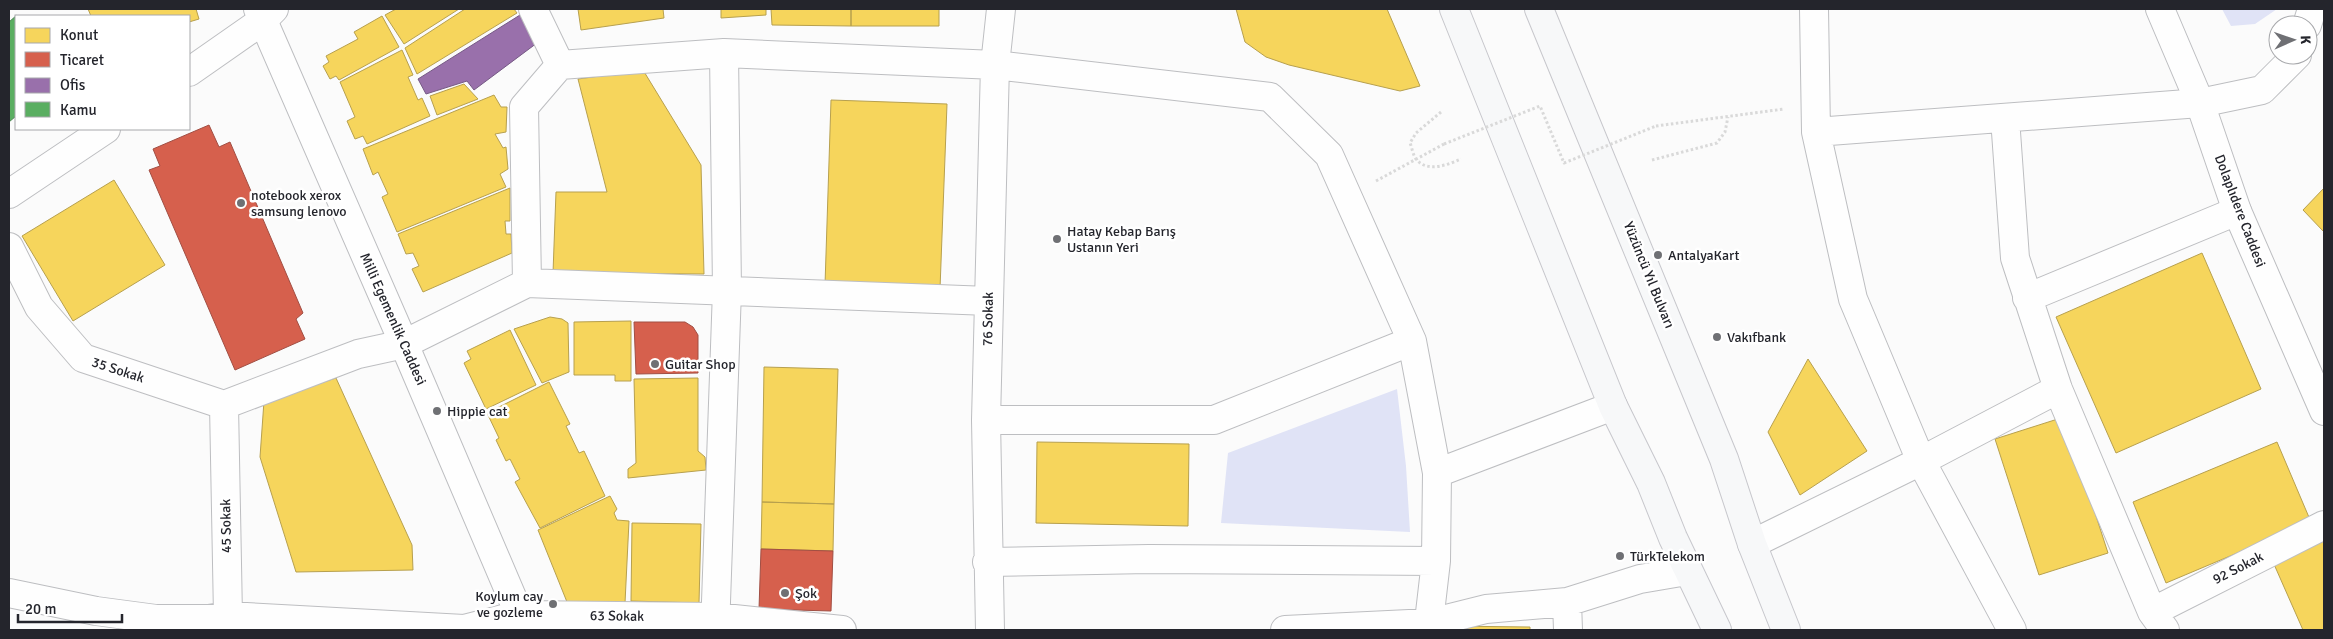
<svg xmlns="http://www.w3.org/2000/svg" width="2333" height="639" viewBox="0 0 2333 639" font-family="Signika,sans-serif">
	<rect width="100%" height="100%" fill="#fbfbfb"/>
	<path fill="#e0e3f6" d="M2222 9H2277L2255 24 2231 26Z
		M1397 389 1406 466 1410 532 1221 523 1228 453Z"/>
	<path fill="#f6d55c" stroke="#b7a04e" d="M88 9H196L199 19 189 22V16H91Z
		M396 9H459L404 44 385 15Z
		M465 9H514L517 13 417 74 405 48Z
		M578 9H663L664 18 581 30Z
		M721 9H766V15L721 18Z
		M771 9H851V26L772 25Z
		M851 9H939V26H851Z
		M1236 9H1387L1420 86 1400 91 1289 65 1266 57 1245 42Z
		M382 16 399 47 339 80 336 76 330 79 323 66 329 62 326 56 358 39 354 32Z
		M402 50 413 75 408 77 418 100 422 98 430 116 367 144 363 136 355 139 347 121 355 117 340 82Z
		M643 70 701 165 704 274 553 273 556 192H607L578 79Z
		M464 84 478 99 437 115 430 96Z
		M494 95 501 107H507L506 132 495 134 503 148 506 147 508 169 500 174 506 187 397 232 382 197 388 194 378 172 373 175 363 149Z
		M831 100 947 104 940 289 825 285Z
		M114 180 165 265 73 321 22 236Z
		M510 188V221H505L506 234H511L512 253 423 292 412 269 419 266 413 253 406 254 398 234Z
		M2324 188V232L2303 210Z
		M2202 253 2261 389 2116 453 2056 317Z
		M550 317 562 319 568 323 569 372 542 383 514 329Z
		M631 321V381H615V375H574V322Z
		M510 330 536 385 486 409 464 363 471 359 467 351Z
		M1808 359 1867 451 1800 495 1768 432Z
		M764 367 838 369 834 504 762 502Z
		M336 378 412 545 413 570 296 572 260 457 264 401Z
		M698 378V451L705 457 706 470 628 478V469L636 463 634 379Z
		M549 382 570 424 566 426 579 453 584 451 605 496 540 528 515 482 520 479 510 459 506 461 496 440 499 438 487 413Z
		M2064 417 2108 553 2039 575 1995 439Z
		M1037 442 1189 444 1188 526 1036 523Z
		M2277 442 2311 522 2166 583 2133 502Z
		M610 496 617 509 614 513 617 520 629 521 625 603 567 602 538 530Z
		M762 502 834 504 833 551 761 549Z
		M632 523 701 524 699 603 631 601Z
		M2324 539V630H2303L2273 562Z
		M1443 626 1530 627V630H1443Z"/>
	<path fill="#d6604d" stroke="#a14e43" d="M209 125 219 147 230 142 303 313 296 319 305 339 235 370 149 170 160 166 153 149Z
		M634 322H685L693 327 698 335V373L636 374Z
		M761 549 833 551 831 611 759 609Z"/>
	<path fill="#9970ab" stroke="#765a85" d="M520 15 537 43 474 90 467 81 426 94 418 79Z"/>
	<path fill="#5aae61" stroke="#4a8551" d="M17 15 16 116 9 122V22Z"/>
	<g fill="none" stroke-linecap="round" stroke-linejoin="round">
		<defs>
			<path id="street" d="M533 9 560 65 724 53 995 65 1270 97 1329 155 1412 341 1437 473 1436 561 1428 630
				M1814 9 1816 132 1853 299 1921 461 2012 630
				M2307 25 2312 9
				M189 72 262 21 274 9
				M2005 118 2015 258 2058 389 2152 612 2165 630
				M1816 132 2200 103 2262 90 2297 55
				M9 194 106 129
				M9 247 39 307 83 358 224 405
				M527 283 524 107 560 65
				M2027 298 2237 211
				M224 405 358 354 404 344 527 283 989 301
				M986 420H1214L1412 341
				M1437 473 1613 406
				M1752 544 1921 461 2058 389
				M987 562 1149 559 1436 561
				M9 593 96 611 156 619H208
				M1567 602 1568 630
				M2152 612 2324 525
				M228 616 464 629 519 615 715 617 842 630
				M208 630V619L228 616 224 405
				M715 630 727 290 724 53
				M990 630 986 420 995 65 1001 9
				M1285 630 1430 623 1486 609 1567 602 1640 579 1681 572"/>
			<path id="secondary" d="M258 9 404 344 526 630
				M2160 9 2200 103 2237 211 2324 411"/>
			<path id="primary" d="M1454 9 1613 406 1651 483 1673 538 1717 630
				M1539 9 1724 459 1752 544 1786 630"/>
		</defs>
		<use href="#street" stroke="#bdbec1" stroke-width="30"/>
		<use href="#secondary" stroke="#bdbec1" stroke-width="30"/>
		<use href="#primary" stroke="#c7c7cc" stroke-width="30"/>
		<path stroke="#d9d9d9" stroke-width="3" stroke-dasharray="2.5 2.5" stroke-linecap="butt" d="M1441 112 1416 133 1410 143C1412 148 1413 155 1416 159 1427 173 1447 165 1461 159
			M1656 126 1784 109
			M1652 160 1717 143 1725 132 1728 117
			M1376 181 1444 144"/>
		<use href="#street" stroke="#fefefe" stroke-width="28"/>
		<use href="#secondary" stroke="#fefefe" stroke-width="28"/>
		<use href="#primary" stroke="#f7f8f9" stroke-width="28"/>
		<path stroke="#d9d9d9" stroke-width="3" stroke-dasharray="2.5 2.5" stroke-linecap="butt" d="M1444 144 1540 106 1564 163 1656 126"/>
	</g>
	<g fill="#6f7074" stroke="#fff" stroke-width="2">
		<circle cx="241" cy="203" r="5"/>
		<circle cx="1057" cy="239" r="5"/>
		<circle cx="1658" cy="255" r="5"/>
		<circle cx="1717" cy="337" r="5"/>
		<circle cx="655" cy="364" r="5"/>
		<circle cx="437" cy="411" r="5"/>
		<circle cx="1620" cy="556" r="5"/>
		<circle cx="785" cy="593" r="5"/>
		<circle cx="553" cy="604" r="5"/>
	</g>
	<g text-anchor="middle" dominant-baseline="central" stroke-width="5" stroke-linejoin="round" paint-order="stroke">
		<g font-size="14" fill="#24252c" stroke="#fff" text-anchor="start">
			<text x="251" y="195">notebook xerox<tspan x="251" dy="16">samsung lenovo</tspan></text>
			<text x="1067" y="231">Hatay Kebap Barış<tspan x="1067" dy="16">Ustanın Yeri</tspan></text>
			<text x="1668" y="255">AntalyaKart</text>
			<text x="1727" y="337">Vakıfbank</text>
			<text x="665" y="364">Guitar Shop</text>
			<text x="447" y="411">Hippie cat</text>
			<text x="1630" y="556">TürkTelekom</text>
			<text x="795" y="593">Şok</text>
			<text x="543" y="596" text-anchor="end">Koylum cay<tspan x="543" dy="16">ve gozleme</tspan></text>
		</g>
		<g font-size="14" fill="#24252c" stroke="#fff">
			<text transform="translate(2240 211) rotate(69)">Dolaplıdere Caddesi</text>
			<text transform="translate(1649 275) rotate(68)">Yüzüncü Yıl Bulvarı</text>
			<text transform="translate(393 319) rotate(66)">Milli Egemenlik Caddesi</text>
			<text transform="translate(988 319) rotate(-89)">76 Sokak</text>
			<text transform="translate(118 370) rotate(18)">35 Sokak</text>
			<text transform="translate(226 526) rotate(-91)">45 Sokak</text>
			<text transform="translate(2238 568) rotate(-27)">92 Sokak</text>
			<text transform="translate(617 616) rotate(1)">63 Sokak</text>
		</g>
	</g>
	<rect width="2333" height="639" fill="none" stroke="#24252c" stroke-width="20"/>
	<rect x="15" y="15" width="175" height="115" fill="#ffffff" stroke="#a7a8ab"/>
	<rect x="25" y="28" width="25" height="15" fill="#f6d55c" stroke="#a7a8ab"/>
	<text x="60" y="40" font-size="15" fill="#24252c">Konut</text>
	<rect x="25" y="52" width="25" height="15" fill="#d6604d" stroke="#a7a8ab"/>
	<text x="60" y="65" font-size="15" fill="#24252c">Ticaret</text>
	<rect x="25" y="78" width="25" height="15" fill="#9970ab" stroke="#a7a8ab"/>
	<text x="60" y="90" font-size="15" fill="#24252c">Ofis</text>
	<rect x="25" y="102" width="25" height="15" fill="#5aae61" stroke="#a7a8ab"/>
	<text x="60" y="115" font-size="15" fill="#24252c">Kamu</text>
	<g transform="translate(2293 40) rotate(88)"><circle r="24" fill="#ffffff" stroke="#a7a8ab"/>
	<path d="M0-4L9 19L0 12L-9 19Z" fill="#6f7074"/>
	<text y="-8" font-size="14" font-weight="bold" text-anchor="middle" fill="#24252c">K</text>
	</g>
	<path d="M18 614v8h104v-8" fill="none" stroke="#24252c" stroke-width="2.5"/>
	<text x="25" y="614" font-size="15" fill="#24252c" stroke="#ffffff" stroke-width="4" paint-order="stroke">20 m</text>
</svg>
